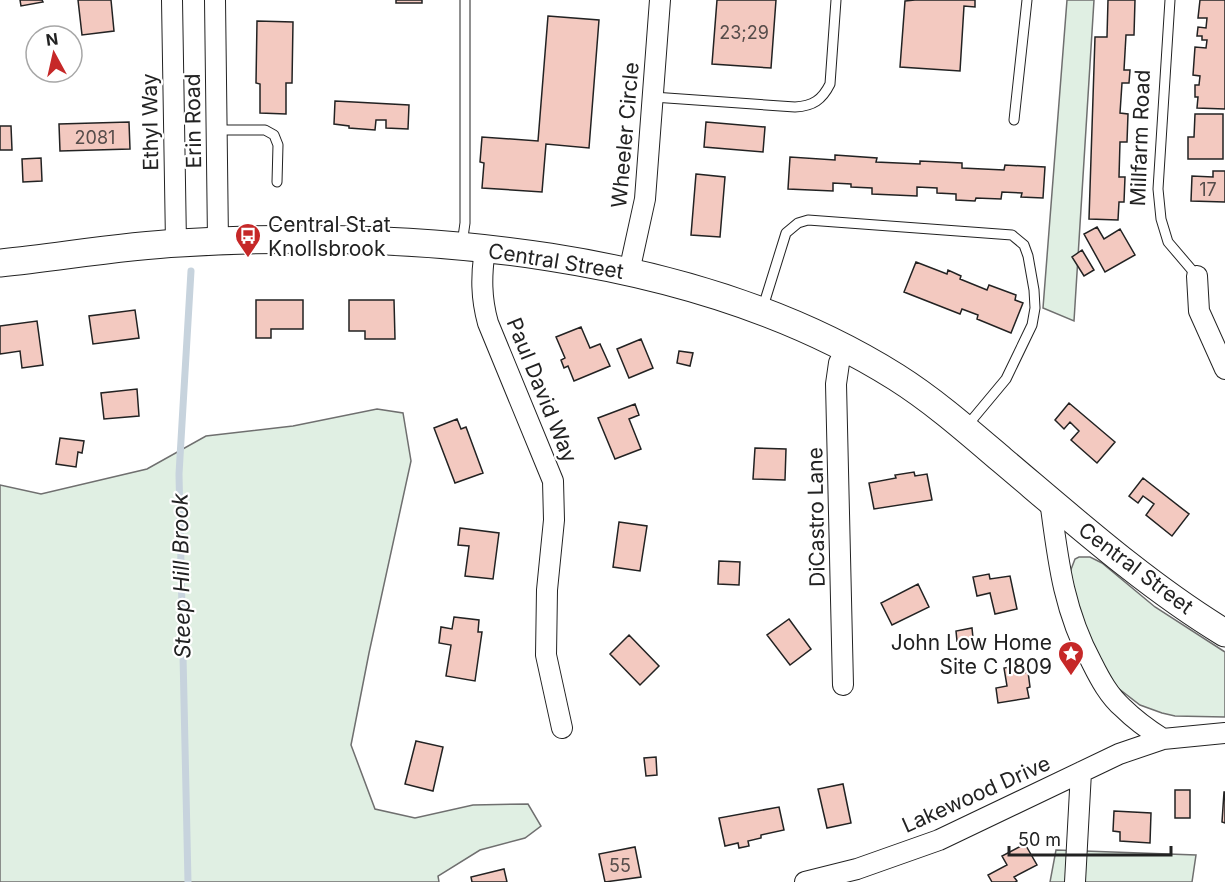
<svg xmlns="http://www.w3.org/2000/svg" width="1225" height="882" viewBox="0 0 1225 882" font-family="Inter,sans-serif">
	<rect width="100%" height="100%" fill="#fff"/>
	<path fill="#e0efe3" stroke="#6f6f6f" stroke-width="1.5" d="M1067 0H1094L1074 321 1043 308Z
		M377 409 403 413 411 461 369 653 351 745 375 809 415 818 473 805 528 804 541 826 525 838 480 850 438 876 439 882H0V485L41 494 147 469 206 436 293 426Z
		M1079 557H1090L1102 563 1155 607 1225 652V717L1175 716 1162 713 1140 705 1114 685 1082 624 1070 572 1075 559Z
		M1056 850 1196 855 1192 882H1050Z"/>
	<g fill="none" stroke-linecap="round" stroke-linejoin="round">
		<path stroke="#c7d3dd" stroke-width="7" d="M188 882 179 474 191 271"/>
	</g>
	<path fill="#f3c9c0" stroke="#222" stroke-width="1.5" d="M20 0H42L43 2 21 6Z
		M78 0H111L114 31 82 35Z
		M396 0H422V3H396Z
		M717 0H776L771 68 712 64Z
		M915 0H975V7L964 6 960 71 900 67 905 1Z
		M1108 0H1135L1134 35H1126L1124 70H1130L1129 83H1122L1120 113 1128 114 1127 142H1120L1119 177H1125L1124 202H1119L1118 220 1089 219 1095 37H1107Z
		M1200 0H1225V109L1197 108 1198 97H1195V85H1199L1200 76 1193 75 1195 47 1206 48 1207 40H1202V36H1197L1198 27 1206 28 1207 18H1198Z
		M548 16 599 20 589 148 546 144 542 192 482 188 484 163 480 162 482 137 538 141Z
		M257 21 293 22 292 83H286V114L260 113V84L256 83Z
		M335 101 409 105 408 129 386 128V120H376L375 130 349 128V126L334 124Z
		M1195 114H1223V159H1188V137H1194Z
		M129 122 130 149 60 151 59 124Z
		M706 122 765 127 763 152 704 147Z
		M0 126H11L12 150H0Z
		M835 155 877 158 876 162 920 164V161L962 163V168L1004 170 1005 165 1045 167 1043 198 1021 197 1022 193 1002 192 1001 199 976 198 975 201 956 200V194L937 193V188L917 187V196L872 194V188L851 187V184L833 183V191L788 189 790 157 835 160Z
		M41 158 42 181 23 182 22 159Z
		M1213 171H1225V202L1191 201 1192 176 1213 177Z
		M696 174 725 177 720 237 691 235Z
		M1097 227 1104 239 1120 229 1135 255 1105 272 1084 234Z
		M1082 250 1094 270 1084 276 1072 257Z
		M916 262 947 274 948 270 961 276 960 279 987 290 989 285 1016 295 1015 300 1023 303 1011 333 977 319 978 315 962 309 960 314 904 292Z
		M256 300H303V329H271V338H256Z
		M349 300H394L395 339H365V331H349Z
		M135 310 139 338 93 344 89 316Z
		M37 321 43 365 22 368 20 351 0 354V326Z
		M581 327 590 348 600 344 610 366 574 381 568 366 564 368 561 360 565 358 556 337Z
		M641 339 653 368 629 378 617 349Z
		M679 351 693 353 690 366 677 363Z
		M137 389 139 416 104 419 101 393Z
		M1069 403 1115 442 1097 463 1071 440 1079 431 1070 422 1064 429 1055 420Z
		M635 404 639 415 629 419 641 449 615 459 598 418Z
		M457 419 461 429 466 427 483 473 455 483 434 428Z
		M60 438 84 441 82 453 78 452 76 467 56 464Z
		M755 448 786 449 785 480 753 479Z
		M914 472 915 476 927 474 932 500 874 509 869 483 896 478 895 475Z
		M1143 478 1189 514 1172 536 1146 515 1154 504 1143 496 1138 503 1129 496Z
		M619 522 647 526 640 571 613 567Z
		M460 528 499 533 493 579 465 576 469 546 458 545Z
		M719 561 740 562 739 585 718 584Z
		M989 574 990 579 1010 576 1017 609 995 614 990 593 977 596 973 577Z
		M918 584 929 607 892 625 881 603Z
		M454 617 479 620 478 632H482L475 681 446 676 451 645 439 643 441 627 452 629Z
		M789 619 811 649 790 665 767 635Z
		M972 628 973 638 957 641 956 631Z
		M629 635 659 666 640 685 610 654Z
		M1022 665 1023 673 1028 672 1030 687 1027 688 1029 698 998 703 996 688 1007 686 1004 668Z
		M416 741 443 747 433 791 405 784Z
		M656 757 657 775 646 776 644 758Z
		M843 784 851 823 827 828 818 789Z
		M1175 790H1190V818H1175Z
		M1224 792H1225V823L1222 822Z
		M779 807 784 830 761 835V838L748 841 749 846 739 848 738 843 725 846 719 818Z
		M1114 811 1151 813 1150 843 1120 841V832L1113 831Z
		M1025 844 1037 865 1014 877 1017 881 1015 882H992L988 875 1007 865 1002 856Z
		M635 847 641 877 605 882 599 854Z
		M504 869 507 882H472L471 877Z"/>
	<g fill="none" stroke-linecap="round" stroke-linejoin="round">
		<defs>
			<path id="service" d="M1170 0 1158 189 1161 219 1168 242 1197 276
				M653 97 795 107C813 106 822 100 830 84L836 0
				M1014 120 1027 0
				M217 130H265L274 135 278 145 277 182
				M462 244 465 223V0
				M762 310 786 233 798 223 808 220 1012 235 1024 245 1028 256 1034 290 1035 308 1032 325 1006 379 966 427"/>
			<path id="minor" d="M172 0 176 243
				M215 0 218 241
				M485 249C481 276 481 298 488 323L553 481 554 520 547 590 546 655 562 728
				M629 272 645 199 660 0
				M1197 276 1199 311 1225 369
				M1050 500C1058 560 1063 609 1092 663 1100 679 1109 696 1123 708 1135 720 1149 730 1163 739
				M843 685 836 384 839 363 846 349
				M805 882 857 869 939 840 1119 754 1163 739 1225 733
				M1075 882 1081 772"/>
			<path id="secondary" d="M0 263C60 257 120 246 180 243 414 229 694 250 896 377 934 401 968 431 1002 460 1072 519 1147 586 1225 633"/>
		</defs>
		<use href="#service" stroke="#222" stroke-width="11"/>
		<use href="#minor" stroke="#222" stroke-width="22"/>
		<use href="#secondary" stroke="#222" stroke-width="29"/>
		<use href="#service" stroke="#fff" stroke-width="9"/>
		<use href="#minor" stroke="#fff" stroke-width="20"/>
		<use href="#secondary" stroke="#fff" stroke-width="27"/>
	</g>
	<defs>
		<symbol id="bus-pin" viewBox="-11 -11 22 30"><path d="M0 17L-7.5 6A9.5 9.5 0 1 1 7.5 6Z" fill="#c62828" stroke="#fff"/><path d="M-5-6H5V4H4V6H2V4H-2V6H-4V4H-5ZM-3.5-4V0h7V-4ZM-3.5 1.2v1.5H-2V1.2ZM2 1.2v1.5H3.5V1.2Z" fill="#fff"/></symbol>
		<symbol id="sight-pin" viewBox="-11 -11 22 30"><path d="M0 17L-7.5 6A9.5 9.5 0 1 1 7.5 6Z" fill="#c62828" stroke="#fff"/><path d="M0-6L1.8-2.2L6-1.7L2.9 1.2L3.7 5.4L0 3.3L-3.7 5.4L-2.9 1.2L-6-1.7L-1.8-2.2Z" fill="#fff"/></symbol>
	</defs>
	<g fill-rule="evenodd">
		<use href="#bus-pin" x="233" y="221" width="30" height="40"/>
		<use href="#sight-pin" x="1056" y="639" width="30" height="40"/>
	</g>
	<g text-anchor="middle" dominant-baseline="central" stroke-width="4.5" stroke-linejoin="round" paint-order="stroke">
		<g font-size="18" fill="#564c4a">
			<text x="744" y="32">23;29</text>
			<text x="95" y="137">2081</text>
			<text x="1208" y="189">17</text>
			<text x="620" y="865">55</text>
		</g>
		<g font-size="21" fill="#222" stroke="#fff">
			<text transform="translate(193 121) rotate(-91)">Erin Road</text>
			<text transform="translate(150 122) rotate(-91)">Ethyl Way</text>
			<text transform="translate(625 135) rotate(-85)">Wheeler Circle</text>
			<text transform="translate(1140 138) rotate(-88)">Millfarm Road</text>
			<text transform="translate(556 261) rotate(9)">Central Street</text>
			<text transform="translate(542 390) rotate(68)">Paul David Way</text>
			<text transform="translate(816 517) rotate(-91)">DiCastro Lane</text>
			<text transform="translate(1136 568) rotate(37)">Central Street</text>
			<text transform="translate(976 794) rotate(-24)">Lakewood Drive</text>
		</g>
		<g font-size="21" fill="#222" stroke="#fff" text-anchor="start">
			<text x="268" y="224">Central St.at<tspan x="268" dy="24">Knollsbrook</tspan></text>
			<text x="1052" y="642" text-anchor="end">John Low Home<tspan x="1052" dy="24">Site C 1809</tspan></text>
		</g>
		<g font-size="22" font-style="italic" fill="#222" stroke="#fff">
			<text transform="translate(181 576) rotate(-91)">Steep Hill Brook</text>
		</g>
	</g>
	<g transform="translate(54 54) rotate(352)"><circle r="28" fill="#ffffff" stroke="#a7a7a7" stroke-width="1.5"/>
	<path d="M0-4.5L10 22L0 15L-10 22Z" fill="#c62828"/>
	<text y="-9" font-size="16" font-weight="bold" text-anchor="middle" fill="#222222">N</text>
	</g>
	<path d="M1009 846v9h162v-9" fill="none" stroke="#222222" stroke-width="3"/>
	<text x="1018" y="846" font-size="18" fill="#222222" stroke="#ffffff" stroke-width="4.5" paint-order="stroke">50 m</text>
</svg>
